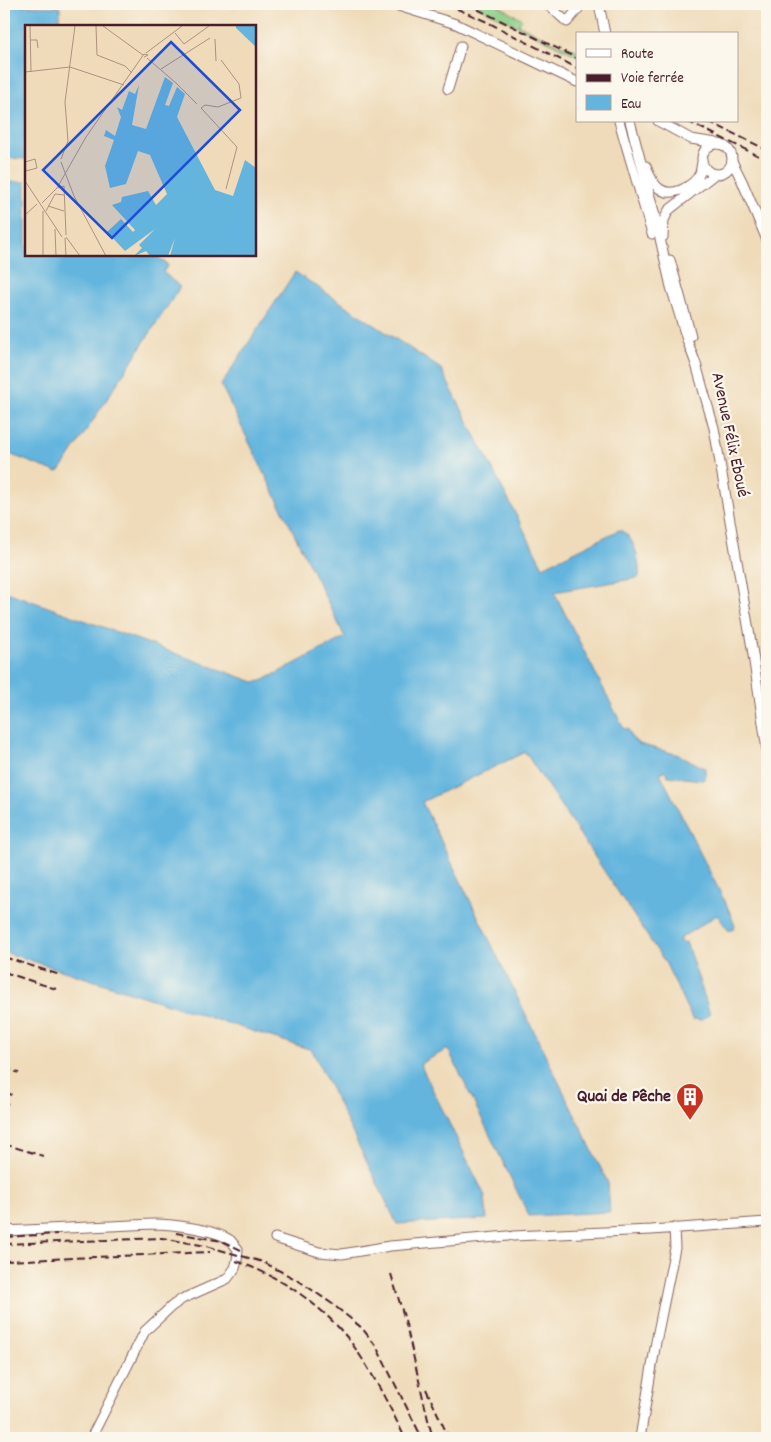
<svg xmlns="http://www.w3.org/2000/svg" width="771" height="1442" viewBox="0 0 771 1442" font-family="Dekko,sans-serif">
	<rect width="100%" height="100%" fill="#fbf7ec"/>
	<filter id="ink" filterUnits="userSpaceOnUse"><feTurbulence type="fractalNoise" baseFrequency=".02" numOctaves="2"/><feDisplacementMap in="SourceGraphic" scale="10" xChannelSelector="R" yChannelSelector="G"/><feConvolveMatrix kernelMatrix="1 2 1 2 8 2 1 2 1" color-interpolation-filters="sRGB"/></filter>
	<filter id="wash" filterUnits="userSpaceOnUse"><feTurbulence type="fractalNoise" baseFrequency=".0096" numOctaves="4" result="noise"/><feDisplacementMap in="SourceGraphic" scale="20" xChannelSelector="R" yChannelSelector="G"/><feGaussianBlur stdDeviation="1.12" result="paint"/><feColorMatrix in="noise" values="0 0 0 0 0 0 0 0 0 0 0 0 0 0 0 0 0 1.4 0 .05"/><feComposite in="paint" operator="in"/></filter>
	<g filter="url(#wash)">
		<rect width="100%" height="100%" fill="#efdbba"/>
		<path fill="#8bce87" stroke="#6a7659" d="M473 4H496L522 19 518 24 559 45 577 50V56Z"/>
		<path fill="#63b5de" stroke="#566a84" d="M4 5 59 7 60 8 59 26H26V159L4 158Z
			M4 182H26V255H155L168 265 163 272 180 287 60 471 56 472 4 452Z
			M295 272 441 369 543 567 619 530C635 535 640 562 639 576L638 578 554 592 624 729H628L631 737 639 744 679 755 705 768V779L702 780 668 776 665 771 660 773 728 908 735 926 732 930H728L717 915 679 939 682 943 686 942 710 1013 702 1020 692 1019 666 964 525 752 422 802 608 1183 610 1212 529 1216 449 1051 446 1050 420 1064 485 1196 487 1219 397 1224 312 1050 4 952V591L254 682 262 681 345 637 221 385Z"/>
	</g>
	<g filter="url(#ink)">
		<g fill="none" stroke-linecap="round" stroke-linejoin="round">
			<defs>
				<path id="minor" d="M392 4 456 24 577 82
					M547 4 567 22 578 9 580 4
					M599 4 605 34
					M448 89 461 46
					M619 121 652 234
					M630 121 654 212 671 287 687 340 696 364 714 428 752 648 767 750
					M658 121 691 139 716 143
					M702 159a15 15 0 1 1 30 0a15 15 0 1 1-30 0Z
					M732 161 742 181 767 240
					M646 166C649 174 652 184 660 189 672 198 694 186 700 173 701 170 701 166 702 162
					M663 237 664 220 669 210 715 174
					M670 260 691 336
					M4 1231 153 1224C172 1224 214 1229 230 1240 232 1242 235 1246 238 1249L237 1261 235 1268 227 1279 182 1299 172 1306 145 1331 91 1438
					M513 1236 651 1230 767 1222
					M275 1238 319 1252 342 1254 390 1246 508 1236
					M640 1438 656 1342 675 1248 674 1228"/>
			</defs>
			<use href="#minor" stroke="#84615d" stroke-width="11"/>
			<use href="#minor" stroke="#fff" stroke-width="9"/>
			<path stroke="#4a1f2b" stroke-width="2" stroke-dasharray="8 4" stroke-linecap="butt" d="M446 4 485 21 577 68
				M467 4 577 58
				M687 121 767 160
				M708 121 767 150
				M4 957 60 975
				M4 972 56 989
				M4 1068 19 1073
				M4 1092 12 1095
				M4 1102 8 1104
				M4 1144 43 1156
				M176 1233 222 1241 241 1250
				M5 1237 57 1234
				M4 1244 162 1238 206 1246 263 1262 299 1281 331 1303 362 1328 376 1346 422 1438
				M4 1261 210 1252
				M236 1261C282 1277 327 1308 355 1348 375 1377 390 1407 405 1438
				M391 1274 405 1320 429 1424 433 1438
				M426 1389 449 1438"/>
		</g>
	</g>
	<defs>
		<symbol id="building-pin" viewBox="-11 -11 22 30"><path d="M0 17L-7.5 6A9.5 9.5 0 1 1 7.5 6Z" fill="#c8321e" stroke="#fbf7ec"/><path d="M-4-6H4V6H1V3H-1V6H-4ZM-2.5-4.3h1.7v1.8h-1.7ZM.8-4.3h1.7v1.8H.8ZM-2.5-1h1.7V.8h-1.7ZM.8-1h1.7V.8H.8Z" fill="#fff"/></symbol>
	</defs>
	<g fill-rule="evenodd">
		<use href="#building-pin" x="674" y="1081" width="32" height="43"/>
	</g>
	<g text-anchor="middle" dominant-baseline="central" stroke-width="4.5" stroke-linejoin="round" paint-order="stroke">
		<g font-size="18" fill="#4a1f2b" stroke="#fbf7ec">
			<text transform="translate(729 435) rotate(78)">Avenue Félix Eboué</text>
		</g>
		<g font-size="18" font-weight="bold" fill="#4a1f2b" stroke="#fbf7ec" text-anchor="end">
			<text x="671" y="1097">Quai de Pêche</text>
		</g>
	</g>
	<g transform="translate(25 25)">
		<rect width="231" height="231" fill="#efdbba"/>
		<path d="M211 1H231V22L211 3ZM140 52 148 58 140 80 144 81 152 62 160 69 152 92 190 165 208 171 220 135 231 143V231H145L150 213 143 231H125L121 226 109 231 117 223 114 220 130 204 100 226 82 207 96 194 108 207 110 205 87 180 96 177 97 172 123 166 131 180 142 169 125 130 113 126 101 159 85 163 80 141 89 115 79 111 81 105 90 111 96 92 92 82 97 85 104 66 110 69 114 60 107 100 121 104Z" fill="#63b5de"/>
		<path fill="none" stroke="#63b5de" stroke-width="2.5" d="M154 231 161 222 173 220 222 231M161 231 172 226 217 230"/>
		<path fill="none" stroke="#ad9081" stroke-width="1" d="M5 1 6 47M71 1 72 30 100 41 107 48M78 1 118 30M150 8 159 19 184 1M190 14 191 36M5 15H12L13 23M121 28 157 1M122 33 151 58M196 35 214 59 216 73 193 82 180 80 176 83 212 122 201 164M136 44 185 13M0 47 45 42 99 60M151 58 172 79M36 134 43 116 40 77 50 1M0 137 10 134 12 143 1 146 0 141M36 137 49 171 81 231M0 156 37 212M33 163 39 161 41 210M17 178 32 163 61 112 119 29 123 30 119 32M23 181 39 186M21 186 30 169 39 170M0 190 12 179M30 204 31 231M41 212 55 231M40 213 41 231M18 231V186"/>
		<path fill="#1d4ed8" fill-opacity="0.15" stroke="#1d4ed8" stroke-width="2.5" d="M146 17 215 85 87 213 18 145Z"/>
		<rect width="231" height="231" fill="none" stroke="#4a1f2b" stroke-width="2.5"/>
	</g>
	<rect width="771" height="1442" fill="none" stroke="#fbf7ec" stroke-width="20"/>
	<rect x="576" y="32" width="162" height="90" fill="#fbf7ec" stroke="#b4a19f"/>
	<rect x="586" y="49" width="25" height="8" fill="#ffffff" stroke="#b4a19f"/>
	<text x="621" y="58" font-size="15" fill="#4a1f2b">Route</text>
	<rect x="586" y="74" width="25" height="8" fill="#4a1f2b" stroke="#b4a19f"/>
	<text x="621" y="82" font-size="15" fill="#4a1f2b">Voie ferrée</text>
	<rect x="586" y="95" width="25" height="15" fill="#63b5de" stroke="#b4a19f"/>
	<text x="621" y="108" font-size="15" fill="#4a1f2b">Eau</text>
</svg>
